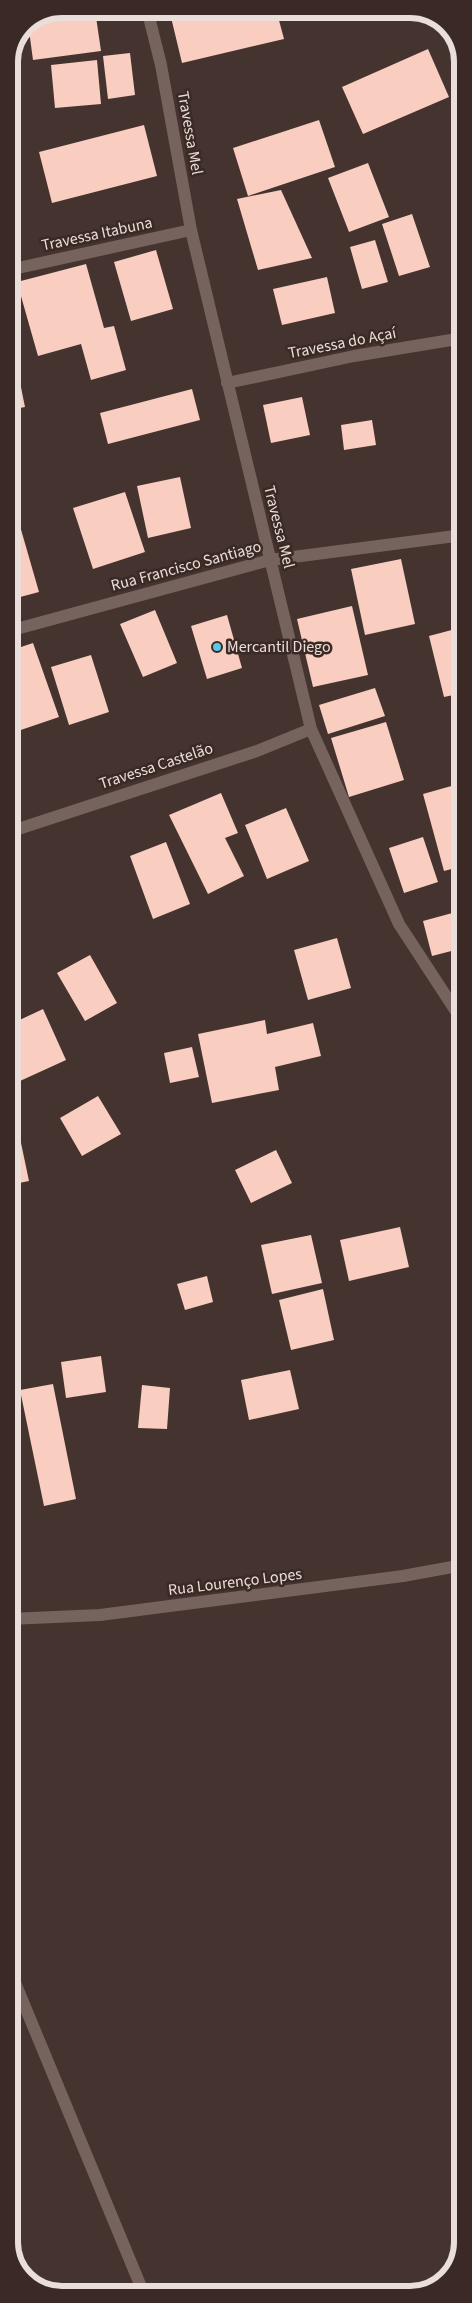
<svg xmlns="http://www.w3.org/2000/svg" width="472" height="2303" viewBox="0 0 472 2303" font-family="'Source Sans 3',sans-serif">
	<rect width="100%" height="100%" fill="#44332e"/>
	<path fill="#f9cdc0" d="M169 9H276L284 39 182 63Z
		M95 10 101 51 33 60 28 23 42 17Z
		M428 49 449 97 363 134 342 87Z
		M130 53 135 95 108 99 103 56Z
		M97 60 101 104 55 108 51 65Z
		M319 120 335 167 248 196 233 148Z
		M144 125 157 176 52 203 39 152Z
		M368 163 389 217 349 232 328 178Z
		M281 190 312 258 258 270 237 199Z
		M412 214 430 267 399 276 382 224Z
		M375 240 388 282 362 289 350 247Z
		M156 250 173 309 131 321 114 262Z
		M86 264 104 328 114 326 126 370 91 380 81 344 38 356 17 282Z
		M327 277 335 313 282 325 273 289Z
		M9 328 25 407 9 410Z
		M192 389 200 420 108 444 100 413Z
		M302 397 310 435 271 443 263 405Z
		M372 420 376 445 344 450 341 425Z
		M180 477 191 528 148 538 137 486Z
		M125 492 145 552 93 569 73 508Z
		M20 526 39 592 9 600V529Z
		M401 559 415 624 365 635 351 569Z
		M352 606 368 675 313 687 297 619Z
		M155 610 177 663 143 677 120 624Z
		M227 615 242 668 207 679 191 626Z
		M463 627V693L444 697 429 636Z
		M33 643 59 717 9 734V651Z
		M91 655 109 712 69 725 51 667Z
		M375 688 385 716 328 734 319 705Z
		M386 722 404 780 349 797 331 738Z
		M462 783 463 866 444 871 423 794Z
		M221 793 238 833 225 838 244 876 208 894 169 815Z
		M286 808 309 861 267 879 245 825Z
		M423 837 438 882 404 893 389 848Z
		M166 842 190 904 153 919 130 856Z
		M456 912 463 937V948L432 956 423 921Z
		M337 938 351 988 308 1000 294 950Z
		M90 955 117 1003 85 1021 57 973Z
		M43 1009 66 1060 20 1081 9 1057V1025Z
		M265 1020 267 1034 313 1023 321 1056 275 1067 279 1090 212 1103 198 1034Z
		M192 1047 199 1077 170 1083 164 1053Z
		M98 1096 121 1134 82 1156 60 1118Z
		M16 1119 29 1181 9 1185V1120Z
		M276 1150 292 1183 251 1203 235 1170Z
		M400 1227 409 1267 349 1281 340 1240Z
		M311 1235 322 1283 272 1294 261 1245Z
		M207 1276 213 1302 185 1310 177 1284Z
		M323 1289 334 1340 291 1350 279 1300Z
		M101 1356 106 1392 66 1398 61 1362Z
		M290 1370 299 1409 249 1420 241 1380Z
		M53 1384 76 1499 44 1506 20 1390Z
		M142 1385 170 1388 167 1429 138 1428Z
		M15 1391 18 1477H9V1392Z"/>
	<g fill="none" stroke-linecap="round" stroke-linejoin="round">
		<path stroke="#76635d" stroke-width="12" d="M147 9 161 65 191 230 311 729 399 924 463 1022
			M9 270 191 230
			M227 383 354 356 463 338
			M9 631 270 560 463 535
			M9 832 257 751 311 729
			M9 1619 100 1615 403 1576 463 1565
			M9 1968 144 2294"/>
	</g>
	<circle fill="#59c8e5" stroke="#3a2924" stroke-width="2" cx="217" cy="647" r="5"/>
	<g text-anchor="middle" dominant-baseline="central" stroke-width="5" stroke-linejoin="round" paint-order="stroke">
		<g font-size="16" fill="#e9deda" stroke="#3a2924">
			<text transform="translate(190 133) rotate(80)">Travessa Mel</text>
			<text transform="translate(97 234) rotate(-12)">Travessa Itabuna</text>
			<text transform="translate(342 343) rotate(-11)">Travessa do Açaí</text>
			<text transform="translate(279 527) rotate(76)">Travessa Mel</text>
			<text transform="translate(186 566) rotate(-15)">Rua Francisco Santiago</text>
			<text transform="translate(156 766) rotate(-18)">Travessa Castelão</text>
			<text transform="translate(235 1582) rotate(-7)">Rua Lourenço Lopes</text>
		</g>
		<g font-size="16" fill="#e9deda" stroke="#3a2924" text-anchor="start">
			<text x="227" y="647">Mercantil Diego</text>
		</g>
	</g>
	<path d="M0 0H472V2303H0ZM62 18H410A44 44 0 0 1 454 62V2242A44 44 0 0 1 410 2286H62A44 44 0 0 1 18 2242V62A44 44 0 0 1 62 18Z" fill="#3a2924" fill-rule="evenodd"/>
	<path fill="none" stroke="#e9deda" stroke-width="6" d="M62 18H410A44 44 0 0 1 454 62V2242A44 44 0 0 1 410 2286H62A44 44 0 0 1 18 2242V62A44 44 0 0 1 62 18Z"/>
</svg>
